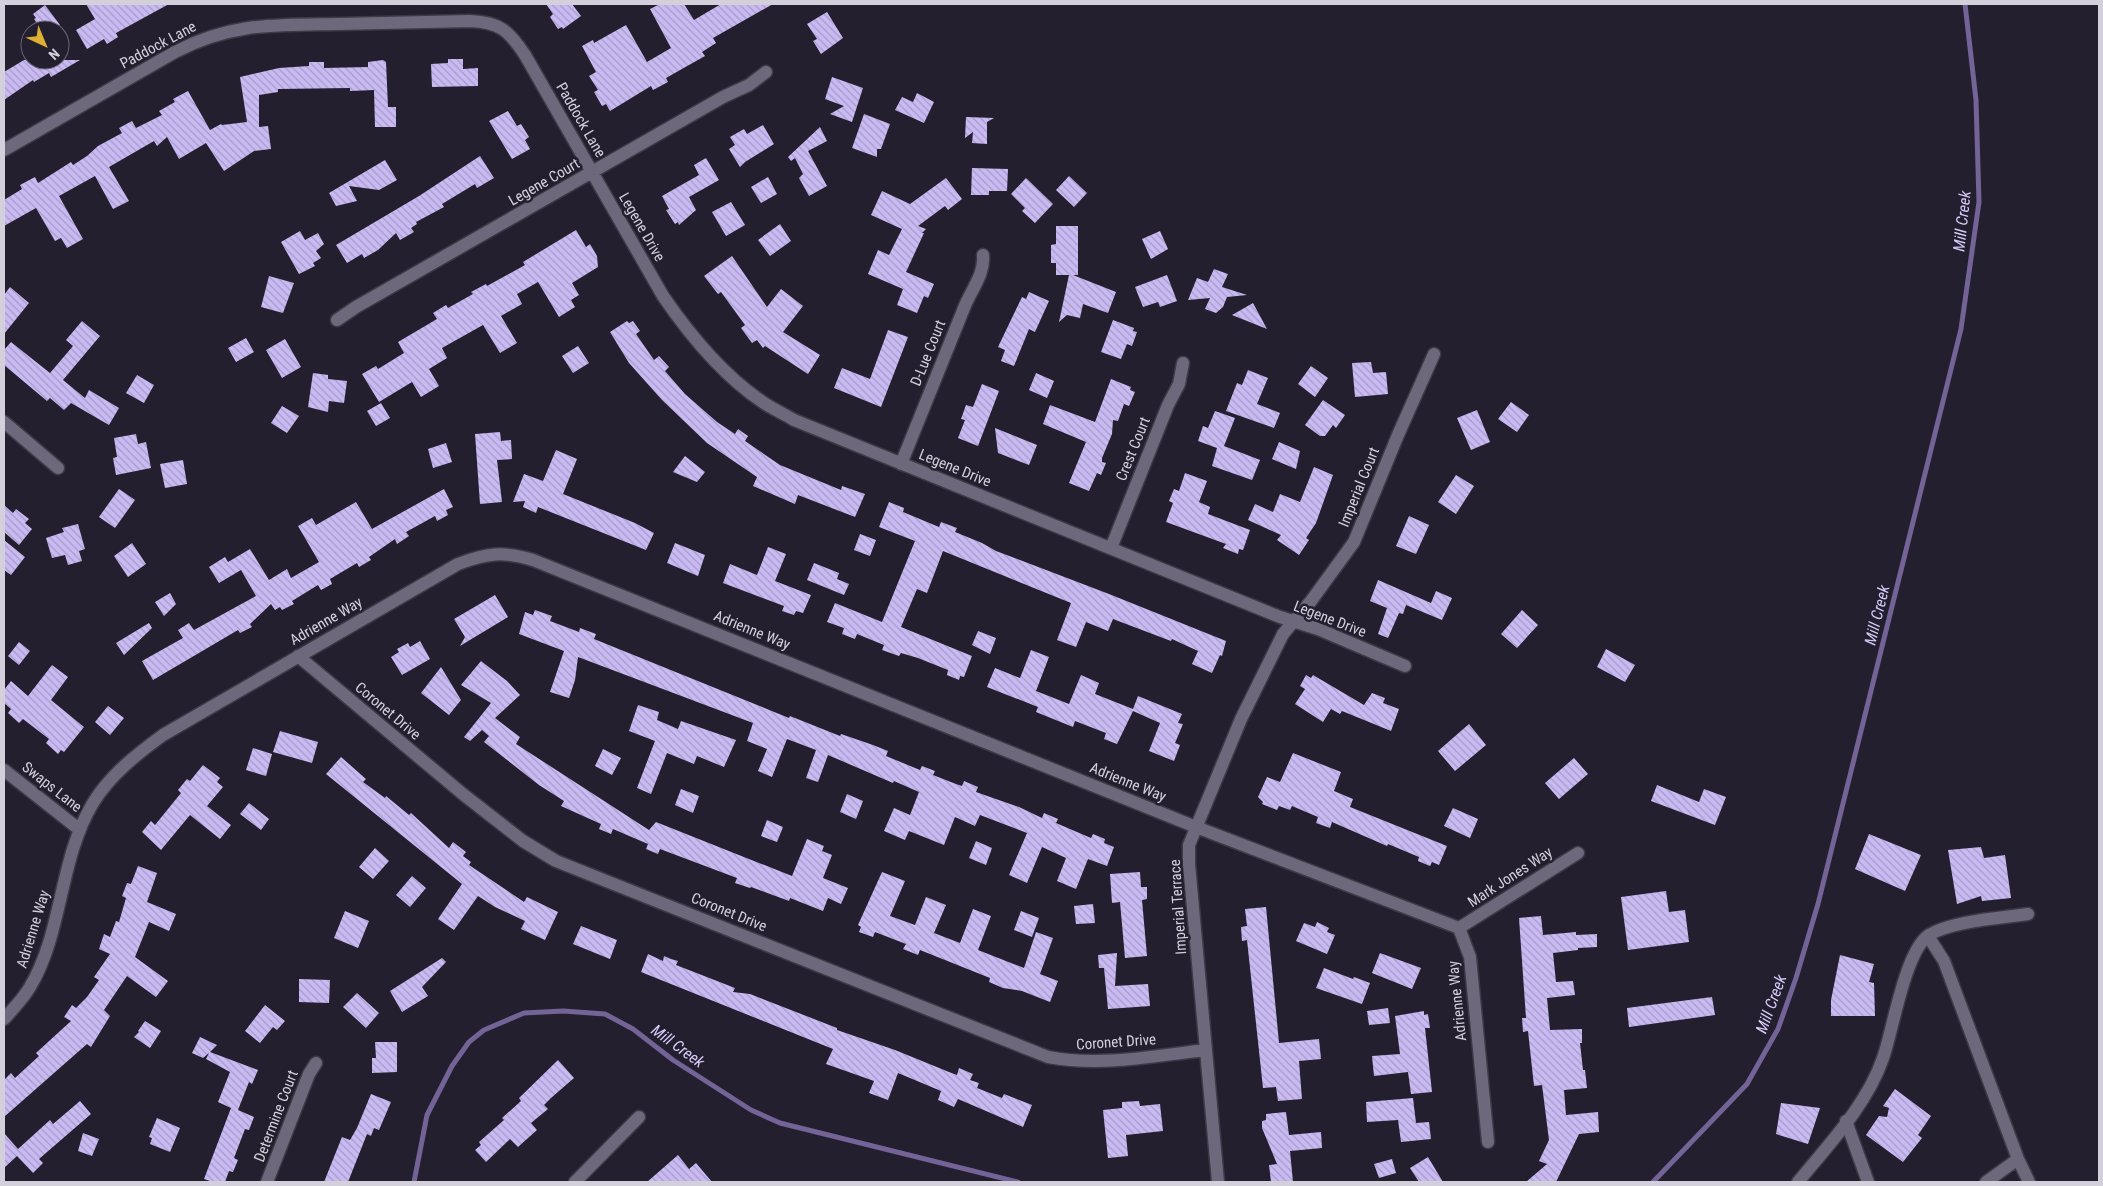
<svg xmlns="http://www.w3.org/2000/svg" width="2103" height="1186" viewBox="0 0 2103 1186" font-family="'Roboto Condensed',sans-serif">
	<defs>
		<pattern id="building-back-hatch" width="6" height="6" patternUnits="userSpaceOnUse" patternTransform="scale(1.25)"><rect width="6" height="6" fill="#cabaf3"/><path d="M-1 5l2 2M0 0l6 6M5-1l2 2" fill="none" stroke="#a79bc7"/></pattern>
	</defs>
	<rect width="100%" height="100%" fill="#241f2f"/>
	<g fill="none" stroke-linecap="round" stroke-linejoin="round">
		<path stroke="#736396" stroke-width="5" d="M414 1182 427 1115 452 1066 469 1042 484 1030 524 1013 563 1011 605 1014 633 1029 673 1060 751 1110 780 1123 1018 1182
			M1653 1182 1747 1084 1778 1029 1796 978 1818 904 1961 329 1979 202 1976 100 1965 4"/>
	</g>
	<path fill="url(#building-back-hatch)" d="M86 4H169L116 33 118 37 107 44 104 39 87 49 76 30 95 19Z
		M546 4H572L581 16 563 29 562 27 558 29 550 17 553 14Z
		M660 4H684L694 20 721 4H773L713 38 716 43 702 52 705 56 666 78 668 82 653 90 651 86 610 111 606 104 602 106 594 92 598 90 589 76 596 72 582 46 593 40 594 43 626 25 647 62 671 48 650 9Z
		M45 5 60 25 53 30H41L34 19 36 18 33 14Z
		M827 12 843 38 821 54 813 41 817 39 807 24Z
		M448 59H463V69L478 68V86L432 87 431 64 448 63Z
		M24 60H80L51 77 49 73 34 82 33 80 4 100V72Z
		M383 60 386 62 388 107H396V127H375L374 90 350 91V88L278 89V92L259 95V127L268 126 271 149 254 151 224 171 206 143 179 159 167 137 157 146 154 141 109 167 129 201 113 209 95 176 59 196 83 239 67 248 61 238 55 241 36 208 4 226V200L22 189 20 185 35 177 38 183 71 162 73 165 87 156 98 146 122 133 119 128 132 121 136 128 162 115 159 111 175 102 173 99 188 91 210 130 221 124 222 125 247 122 240 77 279 68 309 66V62H324V68L368 67V62Z
		M832 77 863 88 852 122 830 114 844 106 825 99Z
		M917 93 934 102 924 123 895 110 902 97 913 102Z
		M508 111 517 126 521 124 529 137 525 140 530 149 512 159 489 121Z
		M864 114 890 124 881 149H877V157L852 148Z
		M966 117 994 118 987 122V144L972 143 973 132 965 138Z
		M763 125 774 144 745 162 740 167 729 149 735 145 730 137 744 129 747 134Z
		M820 127 827 141 808 151 827 186 809 196 799 178 803 174 795 158 791 161 788 157Z
		M480 156 494 178 477 188 475 184 442 204 444 207 416 222 417 224 411 228 414 232 400 240 396 233 378 250 364 258 362 254 347 263 336 245 419 196Z
		M706 158 719 180 689 197 696 210 679 225 678 222 675 224 666 210 669 209 662 196 699 175 694 165Z
		M385 160 397 180 379 190 349 186 357 201 336 206 329 193Z
		M972 168 1008 169 1007 191H989V195H971Z
		M1069 176 1087 193 1074 207 1056 190Z
		M768 177 777 194 761 203 751 187Z
		M946 178 962 199 948 210 945 206 918 226 926 229 922 233H924L906 272 934 284 928 298 924 296 917 313 897 305 903 289 868 274 878 250 889 255 902 229 871 215 882 191 910 204Z
		M1026 178 1053 204 1035 223 1022 211 1025 208 1011 194Z
		M731 202 745 225 726 236 712 212Z
		M780 224 791 241 770 256 758 240Z
		M1056 226H1078V275H1073L1116 292 1108 313 1083 304 1080 318 1067 315 1059 322 1069 275H1056V263H1051V245L1056 244Z
		M576 230 586 247 590 244 597 256 598 267 572 283 579 295 571 300 575 307 559 317 538 282 517 294 522 304 501 316 517 343 500 353 483 325 442 348 447 358 429 369 439 386 421 397 412 382 379 402 362 374 376 366 378 369 404 353 398 342 437 319 433 313 446 305 448 308 473 294 471 292 486 284 487 286 525 265 523 262Z
		M300 231 305 240 318 233 324 244 316 251 321 258 313 263 315 266 299 274 281 242Z
		M1160 231 1168 249 1151 259 1142 239Z
		M732 256 767 307 781 289 803 306 783 332 820 355 808 374 765 346 763 348 757 340 752 343 741 328 745 325 721 292 718 294 704 276Z
		M1214 269 1228 274 1222 287 1247 295 1227 297 1223 307 1216 313 1205 309 1210 298 1188 300 1197 278 1208 282Z
		M1167 275 1177 301 1160 307 1158 302 1143 307 1135 287Z
		M269 276 294 283 283 313 261 307Z
		M10 287 29 303 4 334V295Z
		M1029 292 1049 301 1035 332 1029 329 1014 366 1001 361 1005 350 998 347 1022 297 1026 299Z
		M1253 303 1267 329 1232 315Z
		M1113 320 1134 328 1133 331 1137 332 1132 346 1127 344 1121 359 1101 352Z
		M82 321 100 336 63 380 85 398 89 390 119 408 109 425 71 403 64 410 50 398 47 401 4 365V350L11 342 50 373 73 346 66 340Z
		M627 321 629 323 633 321 640 331 636 334 654 360 659 356 669 367 665 371 685 394 717 422 735 434 738 429 748 436 745 441 780 465 841 490 842 486 865 494 855 517 798 495 795 504 753 486 757 477 707 443 662 400 629 363 610 332Z
		M888 330 908 337 881 407 834 388 842 368 870 379Z
		M246 338 254 352 236 362 228 348Z
		M285 339 301 367 282 378 266 350Z
		M578 346 589 363 573 373 562 356Z
		M1371 362 1373 373 1386 372 1388 394 1355 397 1352 363Z
		M1311 366 1328 378 1315 397 1298 384Z
		M1248 370 1268 378 1257 404 1280 413 1274 428 1226 411 1237 383 1242 385Z
		M313 373 328 375V379L347 381 344 403 329 401 328 412 308 407Z
		M1036 373 1054 381 1047 398 1029 390Z
		M137 375 154 385 144 403 126 393Z
		M1111 379 1131 387 1130 390 1135 392 1129 406 1124 404 1118 421 1113 420 1112 434 1102 458V462L1106 463 1101 475 1097 473 1089 491 1069 483 1086 442 1043 424 1050 405 1095 422Z
		M982 384 999 391 978 446 958 438 965 420 961 419 966 405 973 407Z
		M1323 400 1345 415 1336 428 1333 425 1325 436H1320L1305 425Z
		M1511 402 1529 415 1517 432 1498 419Z
		M381 403 390 418 376 426 367 411Z
		M282 406 299 416 287 433 271 423Z
		M1477 410 1490 442 1471 450 1457 418Z
		M1215 411 1235 418 1224 446 1260 460 1252 480 1212 466 1217 448 1198 441 1203 426 1208 428Z
		M995 428 1037 445 1029 465 998 453Z
		M500 432 501 441 511 440 512 459 497 460 502 502 480 504 475 434Z
		M136 434 138 444 146 442 151 468 116 475 113 458 117 457 114 438Z
		M1279 442 1300 451 1296 469 1272 459Z
		M446 443 452 462 433 468 428 449Z
		M556 450 577 459 563 494 635 523 654 533 646 550 538 507 536 513 523 507 525 501 513 502 524 474 543 481Z
		M685 456 705 472 697 482 673 472Z
		M183 460 187 484 165 488 160 464Z
		M1314 467 1333 475 1316 523 1306 538 1309 540 1299 555 1277 540 1281 535 1248 520 1255 504 1273 512 1280 494 1300 502Z
		M1185 473 1207 481 1199 502 1210 507 1208 514 1250 530 1243 550 1239 549 1238 554 1223 548 1226 544 1166 522 1173 503 1169 501 1174 489 1179 491Z
		M1456 475 1474 486 1456 514 1438 502Z
		M119 489 135 500 115 528 99 517Z
		M444 489 453 507 446 510 448 515 437 521 435 516 406 532 409 536 397 544 395 539 369 557 371 560 359 567 357 563 330 579 332 584 321 590 318 585 292 601 294 604 282 610 280 607 275 610 271 604 250 624 252 627 240 633 238 630 153 680 142 661 183 638 178 630 189 623 194 630 256 596 241 570 219 583 209 567 225 557 228 562 250 549 269 580 287 569 291 578 319 562 298 526 312 518 316 525 356 502 372 529Z
		M889 502 904 508 903 512 939 527 941 522 957 528 955 532 982 543 996 551 1109 594 1226 641 1222 656 1220 655 1212 673 1192 664 1198 651 1172 639 1171 641 1113 619 1108 631 1086 622 1076 647 1057 640 1071 603 943 551 927 593 917 589 901 627 972 656 964 677 960 676 959 680 947 675 948 670 918 658 901 653 899 656 882 650 884 645 857 634 855 639 842 634 844 628 827 622 835 603 882 622 915 541 879 527Z
		M4 505 13 513 16 509 29 519 25 523 32 529 19 545 4 532Z
		M1409 516 1429 525 1416 554 1396 546Z
		M78 524 85 549 79 551 82 561 68 565 65 555 52 558 46 538 64 532 62 528Z
		M860 534 876 540 870 556 854 550Z
		M4 540 25 557 11 575 4 570Z
		M132 543 146 564 128 577 114 556Z
		M675 543 705 555 698 576 667 563Z
		M768 547 786 554 775 581 811 595 803 613 796 611 794 615 782 611 784 606 723 583 730 564 757 575Z
		M814 563 839 573 837 579 849 584 844 595 807 580Z
		M1378 580 1431 603 1436 591 1452 598 1442 620 1406 605 1403 614 1399 613 1388 638 1378 634 1387 608 1370 601Z
		M170 593 176 604 164 616 155 602Z
		M495 595 508 617 460 646 465 637 454 619Z
		M535 610 552 616 550 621 579 632 580 628 596 634 594 639 789 718 790 716 840 736 841 734 873 745 888 751 886 756 920 770 922 766 935 771 933 775 956 784 962 786 964 781 978 787 976 792 1019 807 1042 818 1044 813 1058 819 1056 823 1091 838 1093 834 1105 839 1104 843 1114 847 1107 866 1088 859 1076 889 1057 881 1066 858 1042 847 1027 883 1009 875 1027 833 980 815 975 826 955 817 944 845 909 831 905 840 884 831 894 808 910 815 919 792 894 781 893 783 828 755 818 782 806 778 816 750 787 739 772 777 758 771 767 749 747 741 753 723 578 657 575 680 569 698 550 692 564 651 519 634 525 612 533 615Z
		M1522 610 1538 625 1517 648 1501 634Z
		M149 623 152 628 124 655 116 643Z
		M978 631 996 638 990 654 972 645Z
		M420 641 430 659 402 675 391 657 399 652 397 649 408 643 410 647Z
		M19 642 30 651 19 665 8 656Z
		M1606 649 1635 665 1625 682 1597 667Z
		M1031 650 1049 657 1036 691 1069 704 1081 675 1099 683 1095 694 1133 709 1138 696 1182 714 1178 723 1183 724 1175 743 1180 745 1174 761 1149 751 1160 723 1133 711 1117 744 1104 739 1106 733 1075 721 1073 727 1036 712 1038 707 987 687 995 668 1020 678Z
		M481 661 507 681 520 695 495 718 520 737 516 744 649 830 656 822 792 876 807 839 824 846 822 851 832 855 823 878 848 888 841 904 828 898 823 911 790 898 789 901 751 887 750 888 735 883 737 878 660 849 658 854 646 849 648 844 613 829 611 834 599 829 601 824 561 806 564 801 539 785 484 742 489 736 482 730 470 741 464 737 491 703 461 685Z
		M52 665 68 677 51 700 84 727 64 752 61 750 58 754 46 743 49 739 23 719 19 723 8 713 11 709 4 703V690L11 681 28 696Z
		M441 667 461 700 449 715 421 693Z
		M1306 675 1311 678 1313 675 1364 705 1372 693 1385 698 1383 703 1399 709 1391 731 1342 711 1340 714 1331 709 1323 722 1295 704 1305 689 1300 686Z
		M638 705 659 712 657 720 678 729 681 721 736 740 724 767 697 756 694 764 667 753 651 794 637 788 655 741 629 731Z
		M108 706 124 718 110 735 95 722Z
		M1469 724 1486 745 1455 771 1438 751Z
		M280 731 318 742 312 763 273 752Z
		M253 748 272 754 266 776 246 770Z
		M603 749 621 758 612 775 595 766Z
		M1293 753 1341 772 1334 791 1353 799 1350 807 1447 846 1439 865 1432 862 1430 866 1418 861 1419 857 1388 844 1387 846 1332 822 1330 828 1316 823 1318 817 1292 806 1290 810 1279 806 1277 810 1262 804 1263 802 1258 797 1267 777 1280 782Z
		M341 757 366 779 363 782 385 798 386 796 409 815 411 813 449 848 453 842 466 852 463 856 471 862 469 865 524 902 527 897 558 912 545 940 521 929 525 921 495 907 478 896 454 930 438 919 462 884 326 774Z
		M1574 758 1588 774 1559 799 1545 783Z
		M203 765 220 778 217 782 223 787 207 806 231 825 220 839 190 815 161 850 142 832 151 821 155 825 181 793 178 790 187 779 190 781Z
		M1657 785 1699 802 1704 789 1726 797 1715 825 1651 801Z
		M681 789 699 796 693 813 675 805Z
		M847 794 863 801 856 819 840 812Z
		M249 803 269 819 261 830 240 814Z
		M1453 808 1478 819 1470 838 1444 826Z
		M767 820 783 827 777 842 761 836Z
		M1869 834 1921 855 1905 891 1855 869Z
		M976 841 992 848 986 865 969 858Z
		M1981 847 1984 858 2005 855 2011 898 1982 901 1981 896 1957 904 1948 850Z
		M375 848 389 861 373 879 359 867Z
		M138 866 157 873 147 902 176 914 169 931 149 922 135 957 168 981 156 997 127 976 104 1010 110 1016 91 1047 87 1044 4 1117V1080L11 1073 15 1078 39 1056 36 1053 71 1021 64 1017 72 1005 76 1008 87 997 99 980 94 977 110 954 99 949 104 934 110 937 116 921 119 922 126 898 122 896 127 883 131 884Z
		M882 872 905 881 890 916 915 925 926 897 946 905 934 933 960 943 973 909 991 916 978 950 1024 968 1036 932 1053 938 1040 974 1058 981 1050 1002 1022 991 1003 988 989 982 990 978 920 950 918 955 903 949 906 944 875 932 873 937 859 932 861 927 858 925Z
		M1140 872 1141 887H1147V899L1142 900 1147 956 1125 958 1120 902 1112 903 1110 874Z
		M412 876 426 888 410 907 396 895Z
		M1666 891 1669 912 1685 910 1689 942 1628 950 1621 897Z
		M1093 904 1095 923 1076 924 1074 906Z
		M1266 907 1279 1043 1319 1039 1321 1059 1299 1061 1302 1099 1278 1101 1276 1087 1263 1088 1247 940 1242 941 1241 927 1247 926 1245 909Z
		M345 911 369 921 358 948 334 938Z
		M1021 911 1039 918 1032 937 1014 930Z
		M1541 916 1543 935 1576 932V935L1597 934V947L1578 948V950L1553 953 1556 982 1573 981 1575 995 1547 998 1550 1030 1582 1029V1043H1580L1583 1070H1585L1587 1088 1564 1090 1566 1115 1598 1112 1599 1132 1579 1134 1556 1182H1526L1547 1164 1539 1161 1549 1140 1542 1085 1534 1086 1528 1031 1523 1032 1522 1018H1526L1519 918Z
		M1317 922 1329 928 1327 932 1335 935 1327 954 1296 941 1304 923 1315 927Z
		M581 926 617 940 610 959 573 944Z
		M1117 953 1115 986 1148 984 1150 1006 1108 1009 1104 968H1099L1098 955Z
		M1380 953 1421 968 1412 989 1372 973Z
		M648 954 663 961 664 956 671 959 678 961 676 965 735 988 733 992 750 994 837 1028V1030L895 1050 949 1072 957 1075 959 1068 973 1074 970 1080 979 1083 977 1088 1002 1098 1004 1094 1032 1105 1023 1127 958 1099 954 1107 938 1100 941 1091 898 1073 888 1100 869 1093 874 1081 826 1064 833 1049 641 972Z
		M1840 955 1874 964 1869 982 1874 983 1875 1016H1831V1000Z
		M442 958 446 962 422 987 428 996 402 1012 390 991Z
		M1324 968 1353 979 1354 977 1370 983 1362 1004 1316 988Z
		M299 979 330 980 329 1003 299 1002Z
		M357 993 379 1013 366 1028 343 1007Z
		M1712 997 1715 1015 1629 1027 1627 1008Z
		M265 1005 285 1021 277 1030 273 1027 260 1043 245 1031Z
		M1388 1008 1390 1023 1369 1025 1367 1011Z
		M1424 1011V1015L1428 1014 1430 1028H1425L1432 1092 1411 1094 1408 1072 1374 1076 1372 1056 1400 1054 1395 1016Z
		M145 1021 161 1031 150 1048 134 1037 139 1032 138 1031Z
		M200 1037 217 1045 210 1052 258 1070 252 1084 249 1082 238 1110 254 1117 249 1130 245 1129 234 1158 238 1160 233 1172 229 1171 225 1182H213L204 1179 231 1108 218 1102 230 1072 206 1059 209 1053 203 1058 192 1053Z
		M375 1042H397V1072L372 1073V1058H376Z
		M558 1060 574 1078 551 1098 544 1105 548 1109 531 1123 537 1130 518 1147 510 1139 486 1162 475 1150 481 1145 479 1142 504 1120 502 1118 521 1101 519 1098Z
		M1895 1089 1931 1116 1918 1135 1922 1138 1903 1162 1866 1135 1879 1116 1887 1117 1889 1108 1883 1106Z
		M371 1094 391 1102 379 1130 374 1128 371 1136 367 1134 348 1182H324L342 1137 350 1140 357 1128Z
		M1413 1098 1416 1123 1429 1122 1431 1139 1401 1142 1398 1120 1367 1122 1366 1102Z
		M80 1101 91 1114 39 1159 43 1163 33 1173 17 1156 4 1168V1133L18 1149 50 1120 53 1124Z
		M1139 1101 1140 1106 1160 1104 1163 1131 1126 1135 1128 1156 1108 1158 1103 1110 1122 1108V1102Z
		M1781 1103 1820 1108 1808 1144 1776 1134Z
		M1286 1112 1289 1135 1321 1132 1322 1148 1290 1151 1293 1182H1271L1269 1165 1277 1164 1262 1128V1121L1266 1120V1114Z
		M157 1118 180 1128 170 1152 150 1144 152 1138 149 1137Z
		M83 1133 99 1139 92 1156 78 1151Z
		M678 1155 689 1169 696 1163 712 1182H647Z
		M1428 1157 1443 1182H1419L1410 1168Z
		M1392 1159 1396 1173 1379 1178 1374 1164Z"/>
	<g fill="none" stroke-linecap="round" stroke-linejoin="round">
		<defs>
			<path id="minor" d="M4 150 175 52C232 22 277 25 339 24 383 23 426 22 470 21 500 22 509 31 525 55L663 296C689 334 725 377 764 403 773 409 784 414 794 420L1280 617 1318 629 1405 666
				M337 320 356 307 723 97 749 85 766 72
				M4 422 58 468
				M901 464C922 412 943 360 964 308 971 290 985 274 983 255
				M1111 548 1168 405 1179 384 1183 363
				M298 656 464 795 523 841 556 861 1048 1057C1101 1067 1153 1056 1206 1050
				M4 770 80 830
				M1459 928 1578 853
				M1928 936 1944 961 2018 1159 2029 1182
				M4 1019C13 1009 23 999 30 987 63 932 59 859 93 803 110 775 137 754 163 735L458 564C487 553 503 551 533 560L1196 827 1459 928 1470 957 1488 1142
				M1846 1121 1868 1182
				M267 1182 309 1074 316 1063
				M575 1182 639 1117
				M1218 1182 1189 864V845L1241 719 1283 634 1311 601 1354 542 1398 435 1434 354
				M1798 1182C1829 1144 1867 1105 1883 1058 1893 1030 1905 951 1929 935 1951 921 2001 918 2028 914
				M1986 1182 2018 1159"/>
		</defs>
		<use href="#minor" stroke="#3d3946" stroke-width="15"/>
		<use href="#minor" stroke="#6d687b" stroke-width="12"/>
	</g>
	<g text-anchor="middle" dominant-baseline="central" stroke-width="5" stroke-linejoin="round" paint-order="stroke">
		<g font-size="15" fill="#d3d0db" stroke="#241f2f">
			<text transform="translate(158 45) rotate(-28)">Paddock Lane</text>
			<text transform="translate(581 120) rotate(60)">Paddock Lane</text>
			<text transform="translate(544 182) rotate(-30)">Legene Court</text>
			<text transform="translate(642 227) rotate(60)">Legene Drive</text>
			<text transform="translate(928 353) rotate(-68)">D-Lue Court</text>
			<text transform="translate(1133 449) rotate(-68)">Crest Court</text>
			<text transform="translate(955 468) rotate(22)">Legene Drive</text>
			<text transform="translate(1359 487) rotate(-68)">Imperial Court</text>
			<text transform="translate(1330 619) rotate(21)">Legene Drive</text>
			<text transform="translate(326 621) rotate(-30)">Adrienne Way</text>
			<text transform="translate(752 630) rotate(22)">Adrienne Way</text>
			<text transform="translate(388 711) rotate(40)">Coronet Drive</text>
			<text transform="translate(1128 782) rotate(22)">Adrienne Way</text>
			<text transform="translate(52 787) rotate(38)">Swaps Lane</text>
			<text transform="translate(1510 877) rotate(-33)">Mark Jones Way</text>
			<text transform="translate(1178 907) rotate(-94)">Imperial Terrace</text>
			<text transform="translate(729 912) rotate(22)">Coronet Drive</text>
			<text transform="translate(33 929) rotate(-73)">Adrienne Way</text>
			<text transform="translate(1457 1001) rotate(-96)">Adrienne Way</text>
			<text transform="translate(1116 1042) rotate(-4)">Coronet Drive</text>
			<text transform="translate(276 1116) rotate(-69)">Determine Court</text>
		</g>
		<g font-size="16" font-style="italic" fill="#d8cbfa" stroke="#241f2f">
			<text transform="translate(1962 221) rotate(-84)">Mill Creek</text>
			<text transform="translate(1877 615) rotate(-76)">Mill Creek</text>
			<text transform="translate(1771 1004) rotate(-70)">Mill Creek</text>
			<text transform="translate(678 1046) rotate(36)">Mill Creek</text>
		</g>
	</g>
	<rect width="2103" height="1186" fill="none" stroke="#d3d0db" stroke-width="10"/>
	<g transform="translate(45 45) rotate(136)"><circle r="24" fill="#241f2f" stroke="#6a6674"/>
	<path d="M0-4L9 19L0 12L-9 19Z" fill="#deb133"/>
	<text y="-8" font-size="14" font-weight="bold" text-anchor="middle" fill="#d3d0db">N</text>
	</g>
</svg>
